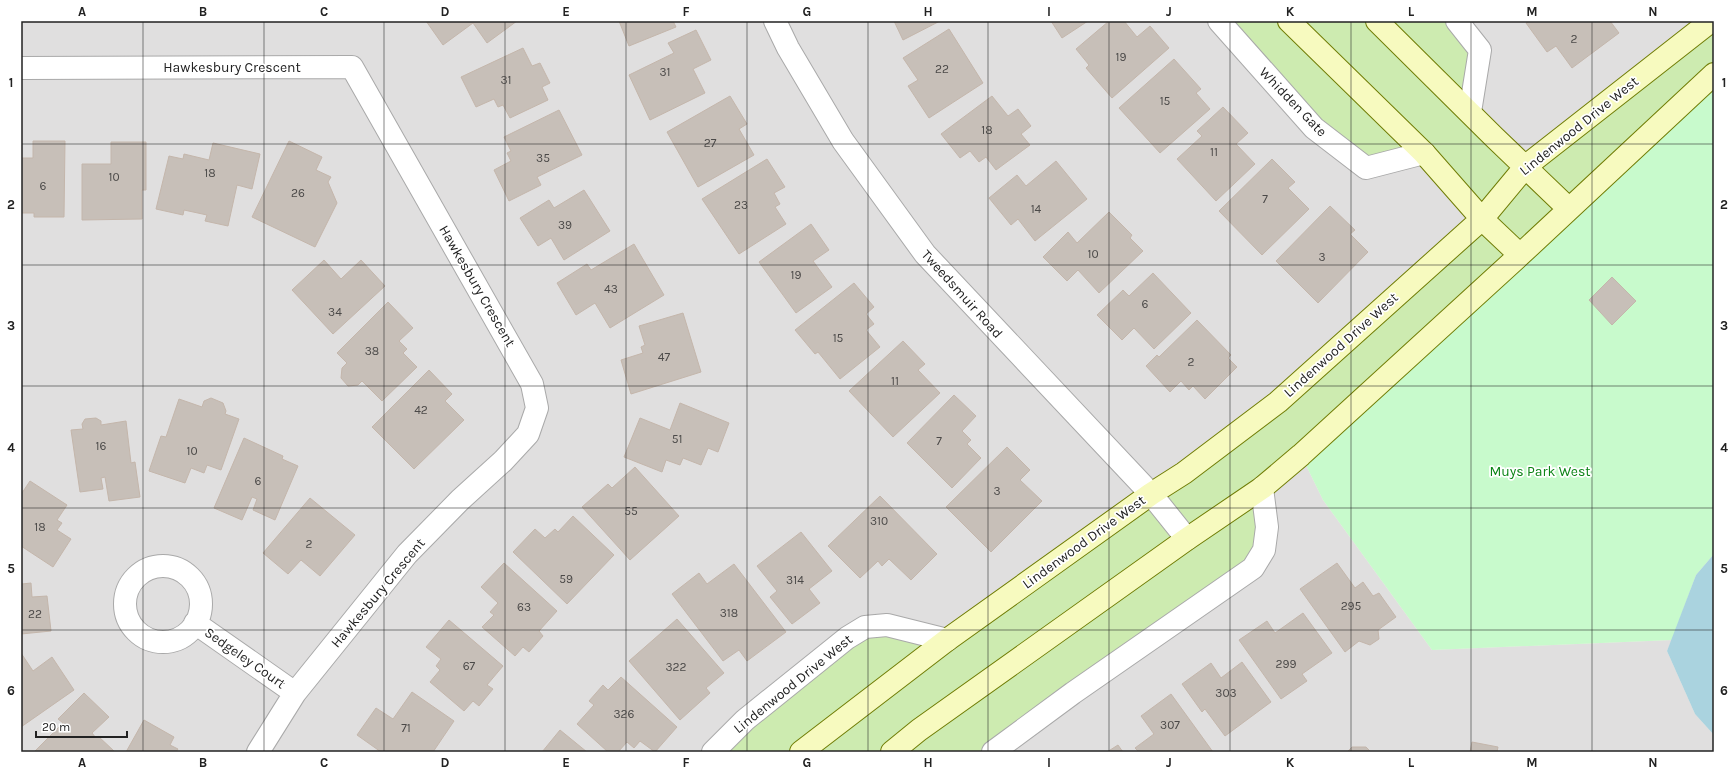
<svg xmlns="http://www.w3.org/2000/svg" width="1735" height="773" viewBox="0 0 1735 773" font-family="Karla,sans-serif">
	<rect width="100%" height="100%" fill="#f2efe9"/>
	<path fill="#e0dfdf" d="M21 21H1289L1482 219 1278 402 801 752H21Z
		M1377 21H1711L1526 166Z
		M1301 455 1323 500 1432 650 1672 640 1667 651 1695 714 1714 735V752H892Z"/>
	<path fill="#cdebb0" d="M1219 21H1457L1480 50 1470 112 1526 166 1714 21V74L1262 487 1264 550 993 752H713L865 627 947 640 1151 494 1482 219 1424 153 1366 168Z"/>
	<path fill="#c8facc" d="M1714 74V554L1696 575 1672 640 1432 650 1323 500 1301 455Z"/>
	<path fill="#aad3df" d="M1714 554V735L1695 714 1667 651 1696 575Z"/>
	<path fill="#c7bfb8" stroke="#c4b6ab" d="M426 21H517L487 43 473 23 443 45Z
		M619 21H673L676 27 629 46Z
		M894 21H940L903 40Z
		M1051 21H1088L1062 38Z
		M1109 21H1124L1137 37 1150 26 1169 48 1112 98 1086 68 1089 65 1076 49Z
		M1530 21H1610L1619 33 1572 68 1556 46 1547 52 1526 23Z
		M949 29 983 83 929 118 908 86 918 80 903 58Z
		M696 30 711 60 693 69 705 93 650 120 629 75 674 53 668 43Z
		M523 48 532 66 540 63 550 83 542 87 548 100 510 118 503 105 498 107 494 99 476 107 461 77Z
		M1174 59 1201 89 1196 93 1210 109 1160 153 1119 108Z
		M730 96 747 124 739 129 754 155 698 187 667 132Z
		M992 96 1008 116 1018 109 1031 126 1021 134 1030 145 996 170 986 157 979 162 970 151 960 158 941 134Z
		M1223 107 1248 133 1236 144 1255 164 1216 201 1177 159 1202 136 1197 131Z
		M559 110 582 155 537 177 541 185 509 201 494 170 511 161 507 153 511 151 504 137Z
		M33 141H65L64 217H34V213H21V158H33Z
		M289 141 322 157 316 170 331 177 328 182 337 203 315 247 252 217Z
		M111 142H146V190H142V219L82 220V164H111Z
		M213 143 260 154 252 189 237 185 228 226 205 221 207 215 184 210 183 215 156 209 169 156 183 159 184 154 209 160Z
		M767 159 785 187 774 193 780 204 775 207 786 224 739 254 702 199Z
		M1272 159 1295 182 1288 188 1309 209 1262 255 1219 211Z
		M1056 161 1087 199 1035 241 1018 219 1011 225 989 198 1017 175 1026 186Z
		M584 190 610 231 564 260 551 238 538 246 520 218 549 200 554 208Z
		M1330 206 1355 230 1350 234 1368 252 1318 303 1276 261Z
		M1109 212 1132 235 1130 238 1143 251 1099 293 1078 270 1067 281 1043 257 1068 232 1077 243Z
		M811 224 829 250 813 261 832 287 796 313 759 262Z
		M634 244 664 295 610 328 595 303 576 315 557 283 587 264 591 270Z
		M324 260 341 279 361 260 385 286 333 334 292 290Z
		M1153 273 1191 313 1154 349 1134 328 1122 340 1097 315 1123 290 1129 296Z
		M1612 277 1636 301 1612 325 1589 300Z
		M854 283 874 307 866 314 874 324 866 330 880 347 840 379 818 352 815 354 795 330Z
		M388 302 413 328 399 341 407 349 403 353 417 367 382 401 362 381 358 385 348 386 341 378 342 368 347 363 337 353Z
		M683 313 701 372 631 394 621 360 643 353 641 347 645 345 639 326Z
		M1197 320 1231 355 1228 358 1237 367 1205 399 1193 386 1189 390 1181 381 1170 392 1146 366 1157 355 1159 357Z
		M903 341 925 364 918 370 940 393 893 437 849 391Z
		M429 370 452 394 445 401 464 420 414 469 372 427Z
		M954 395 976 416 962 431 971 440 967 444 981 458 952 488 907 443Z
		M211 398 223 403 226 411 225 414 239 419 221 470 207 465 204 473 191 468 185 483 149 471 161 436 166 437 179 399 202 407 204 401Z
		M680 403 729 423 718 452 708 448 701 465 683 458 680 465 666 460 662 472 624 457 640 418 670 430Z
		M96 418 101 421V425L126 421 131 463 135 462 140 497 109 501 105 477 101 478 103 489 80 492 71 430 83 429 82 424 85 419Z
		M244 438 283 456 282 459 298 466 275 520 253 510 257 499 252 497 242 520 214 508Z
		M1007 447 1030 470 1020 480 1042 501 991 552 946 507Z
		M635 467 679 516 630 560 582 507 608 484 612 488Z
		M30 481 67 505 57 520 62 523 57 530 71 539 53 567 21 546V492L22 493Z
		M880 496 937 554 911 580 889 559 882 566 878 561 860 578 828 546Z
		M310 498 355 535 320 576 301 560 288 574 263 553Z
		M573 516 614 555 567 604 513 552 535 529 545 538 555 529 558 532Z
		M801 532 832 571 809 589 820 603 792 624 770 597 777 591 757 566Z
		M504 563 557 611 539 631 543 636 529 652 523 647 515 656 482 627 494 615 490 612 498 603 481 587Z
		M1337 563 1355 588 1363 582 1373 596 1379 593 1396 617 1378 630 1379 639 1370 645 1359 641 1345 652 1300 589Z
		M734 564 786 632 747 661 739 650 723 661 672 594 699 573 707 584Z
		M21 579 22 584 31 583 32 597 47 596 51 631 21 634Z
		M1303 613 1332 653 1302 674 1307 681 1281 699 1239 640 1267 621 1275 633Z
		M677 619 724 673 706 688 710 693 680 720 629 661Z
		M449 620 503 666 487 685 493 689 479 706 473 701 464 711 430 682 440 670 436 666 441 659 426 647Z
		M21 653 33 671 52 657 74 690 21 727Z
		M1242 662 1271 702 1225 736 1205 709 1202 712 1182 684 1211 663 1221 678Z
		M621 677 677 727 655 752 640 741 634 748 627 742 618 752H608L577 724 594 705 589 701 603 685 608 690Z
		M412 692 454 721 433 752H381L357 735 376 708 393 719Z
		M84 693 109 717 92 733 96 738 98 736 114 751 34 752 63 723 58 719Z
		M1171 694 1213 752H1139L1135 748 1154 734 1141 716Z
		M144 720 174 737 170 745 178 749 176 752H126Z
		M560 730 587 752H542Z
		M1472 742 1498 747 1497 752H1470Z
		M1118 745 1123 752H1107Z
		M1352 747H1366L1371 752H1347Z"/>
	<g fill="none" stroke-linecap="round" stroke-linejoin="round">
		<defs>
			<path id="street" d="M775 21 788 48 843 141 925 254 1151 494 1187 539
				M1219 21 1314 128 1366 168 1424 153
				M1457 21 1480 50 1470 112
				M21 68 352 67 532 384 537 408 528 434 503 461 460 500 407 554 295 693 258 752
				M125 604a38 38 0 1 1 76 0a38 38 0 1 1-76 0Z
				M195 623 295 693
				M713 752 745 720 847 638 865 627 887 625 947 640
				M993 752 1073 693 1253 568 1264 550 1267 527 1262 488"/>
			<path id="secondary" d="M1289 21 1424 153 1482 219 1520 255
				M1377 21 1494 137 1568 208
				M801 752 947 640 1151 494 1184 473 1278 402 1482 219 1526 166 1711 21
				M892 752 919 730 1187 539 1262 488 1301 455 1520 255 1714 74"/>
		</defs>
		<use href="#street" stroke="#a9a9a9" stroke-width="24"/>
		<use href="#secondary" stroke="#707d05" stroke-width="24"/>
		<use href="#street" stroke="#fff" stroke-width="22"/>
		<use href="#secondary" stroke="#f7fabf" stroke-width="22"/>
	</g>
	<path fill="none" stroke="#222" stroke-width="1" stroke-opacity="0.55" d="M143 21V752M264 21V752M384 21V752M505 21V752M626 21V752M747 21V752M868 21V752M988 21V752M1109 21V752M1230 21V752M1351 21V752M1471 21V752M1592 21V752M21 144H1714M21 265H1714M21 386H1714M21 508H1714M21 630H1714"/>
	<g text-anchor="middle" dominant-baseline="central" stroke-width="3.5" stroke-linejoin="round" paint-order="stroke">
		<g font-size="12" fill="#4b4948">
			<text x="1574" y="39">2</text>
			<text x="1121" y="57">19</text>
			<text x="942" y="69">22</text>
			<text x="665" y="72">31</text>
			<text x="506" y="80">31</text>
			<text x="1165" y="101">15</text>
			<text x="987" y="130">18</text>
			<text x="710" y="143">27</text>
			<text x="1214" y="152">11</text>
			<text x="543" y="158">35</text>
			<text x="210" y="173">18</text>
			<text x="114" y="177">10</text>
			<text x="43" y="186">6</text>
			<text x="298" y="193">26</text>
			<text x="1265" y="199">7</text>
			<text x="741" y="205">23</text>
			<text x="1036" y="209">14</text>
			<text x="565" y="225">39</text>
			<text x="1093" y="254">10</text>
			<text x="1322" y="257">3</text>
			<text x="796" y="275">19</text>
			<text x="611" y="289">43</text>
			<text x="1145" y="304">6</text>
			<text x="335" y="312">34</text>
			<text x="838" y="338">15</text>
			<text x="372" y="351">38</text>
			<text x="664" y="357">47</text>
			<text x="1191" y="362">2</text>
			<text x="895" y="381">11</text>
			<text x="421" y="410">42</text>
			<text x="677" y="439">51</text>
			<text x="939" y="441">7</text>
			<text x="101" y="446">16</text>
			<text x="192" y="451">10</text>
			<text x="258" y="481">6</text>
			<text x="997" y="491">3</text>
			<text x="631" y="511">55</text>
			<text x="879" y="521">310</text>
			<text x="40" y="527">18</text>
			<text x="309" y="544">2</text>
			<text x="566" y="579">59</text>
			<text x="795" y="580">314</text>
			<text x="1351" y="606">295</text>
			<text x="524" y="607">63</text>
			<text x="729" y="613">318</text>
			<text x="35" y="614">22</text>
			<text x="1286" y="664">299</text>
			<text x="469" y="666">67</text>
			<text x="676" y="667">322</text>
			<text x="1226" y="693">303</text>
			<text x="624" y="714">326</text>
			<text x="1170" y="725">307</text>
			<text x="406" y="728">71</text>
		</g>
		<g font-size="14" fill="#222" stroke="#fff">
			<text x="232" y="67">Hawkesbury Crescent</text>
			<text transform="translate(1293 102) rotate(46)">Whidden Gate</text>
			<text transform="translate(1579 126) rotate(-39)">Lindenwood Drive West</text>
			<text transform="translate(477 286) rotate(60)">Hawkesbury Crescent</text>
			<text transform="translate(962 294) rotate(48)">Tweedsmuir Road</text>
			<text transform="translate(1341 345) rotate(-42)">Lindenwood Drive West</text>
			<text transform="translate(1084 542) rotate(-36)">Lindenwood Drive West</text>
			<text transform="translate(378 593) rotate(-50)">Hawkesbury Crescent</text>
			<text transform="translate(245 658) rotate(35)">Sedgeley Court</text>
			<text transform="translate(793 684) rotate(-39)">Lindenwood Drive West</text>
		</g>
		<g font-size="14" fill="#0c8416" stroke="#fff">
			<text x="1540" y="471">Muys Park West</text>
		</g>
	</g>
	<rect width="1735" height="773" fill="none" stroke="#ffffff" stroke-width="44"/>
	<path d="M36 731v6h91v-6" fill="none" stroke="#222222" stroke-width="2"/>
	<text x="42" y="731" font-size="12" fill="#222222" stroke="#ffffff" stroke-width="3" paint-order="stroke">20 m</text>
	<rect x="22" y="22" width="1691" height="729" fill="none" stroke="#222" stroke-width="1.5"/>
	<g font-size="13" text-anchor="middle" font-weight="bold" fill="#222">
		<text x="82" y="16">A</text>
		<text x="203" y="16">B</text>
		<text x="324" y="16">C</text>
		<text x="445" y="16">D</text>
		<text x="566" y="16">E</text>
		<text x="686" y="16">F</text>
		<text x="807" y="16">G</text>
		<text x="928" y="16">H</text>
		<text x="1049" y="16">I</text>
		<text x="1169" y="16">J</text>
		<text x="1290" y="16">K</text>
		<text x="1411" y="16">L</text>
		<text x="1532" y="16">M</text>
		<text x="1653" y="16">N</text>
		<text x="11" y="87">1</text>
		<text x="1724" y="87">1</text>
		<text x="11" y="209">2</text>
		<text x="1724" y="209">2</text>
		<text x="11" y="330">3</text>
		<text x="1724" y="330">3</text>
		<text x="11" y="452">4</text>
		<text x="1724" y="452">4</text>
		<text x="11" y="573">5</text>
		<text x="1724" y="573">5</text>
		<text x="11" y="695">6</text>
		<text x="1724" y="695">6</text>
		<text x="82" y="767">A</text>
		<text x="203" y="767">B</text>
		<text x="324" y="767">C</text>
		<text x="445" y="767">D</text>
		<text x="566" y="767">E</text>
		<text x="686" y="767">F</text>
		<text x="807" y="767">G</text>
		<text x="928" y="767">H</text>
		<text x="1049" y="767">I</text>
		<text x="1169" y="767">J</text>
		<text x="1290" y="767">K</text>
		<text x="1411" y="767">L</text>
		<text x="1532" y="767">M</text>
		<text x="1653" y="767">N</text>
	</g>
</svg>
